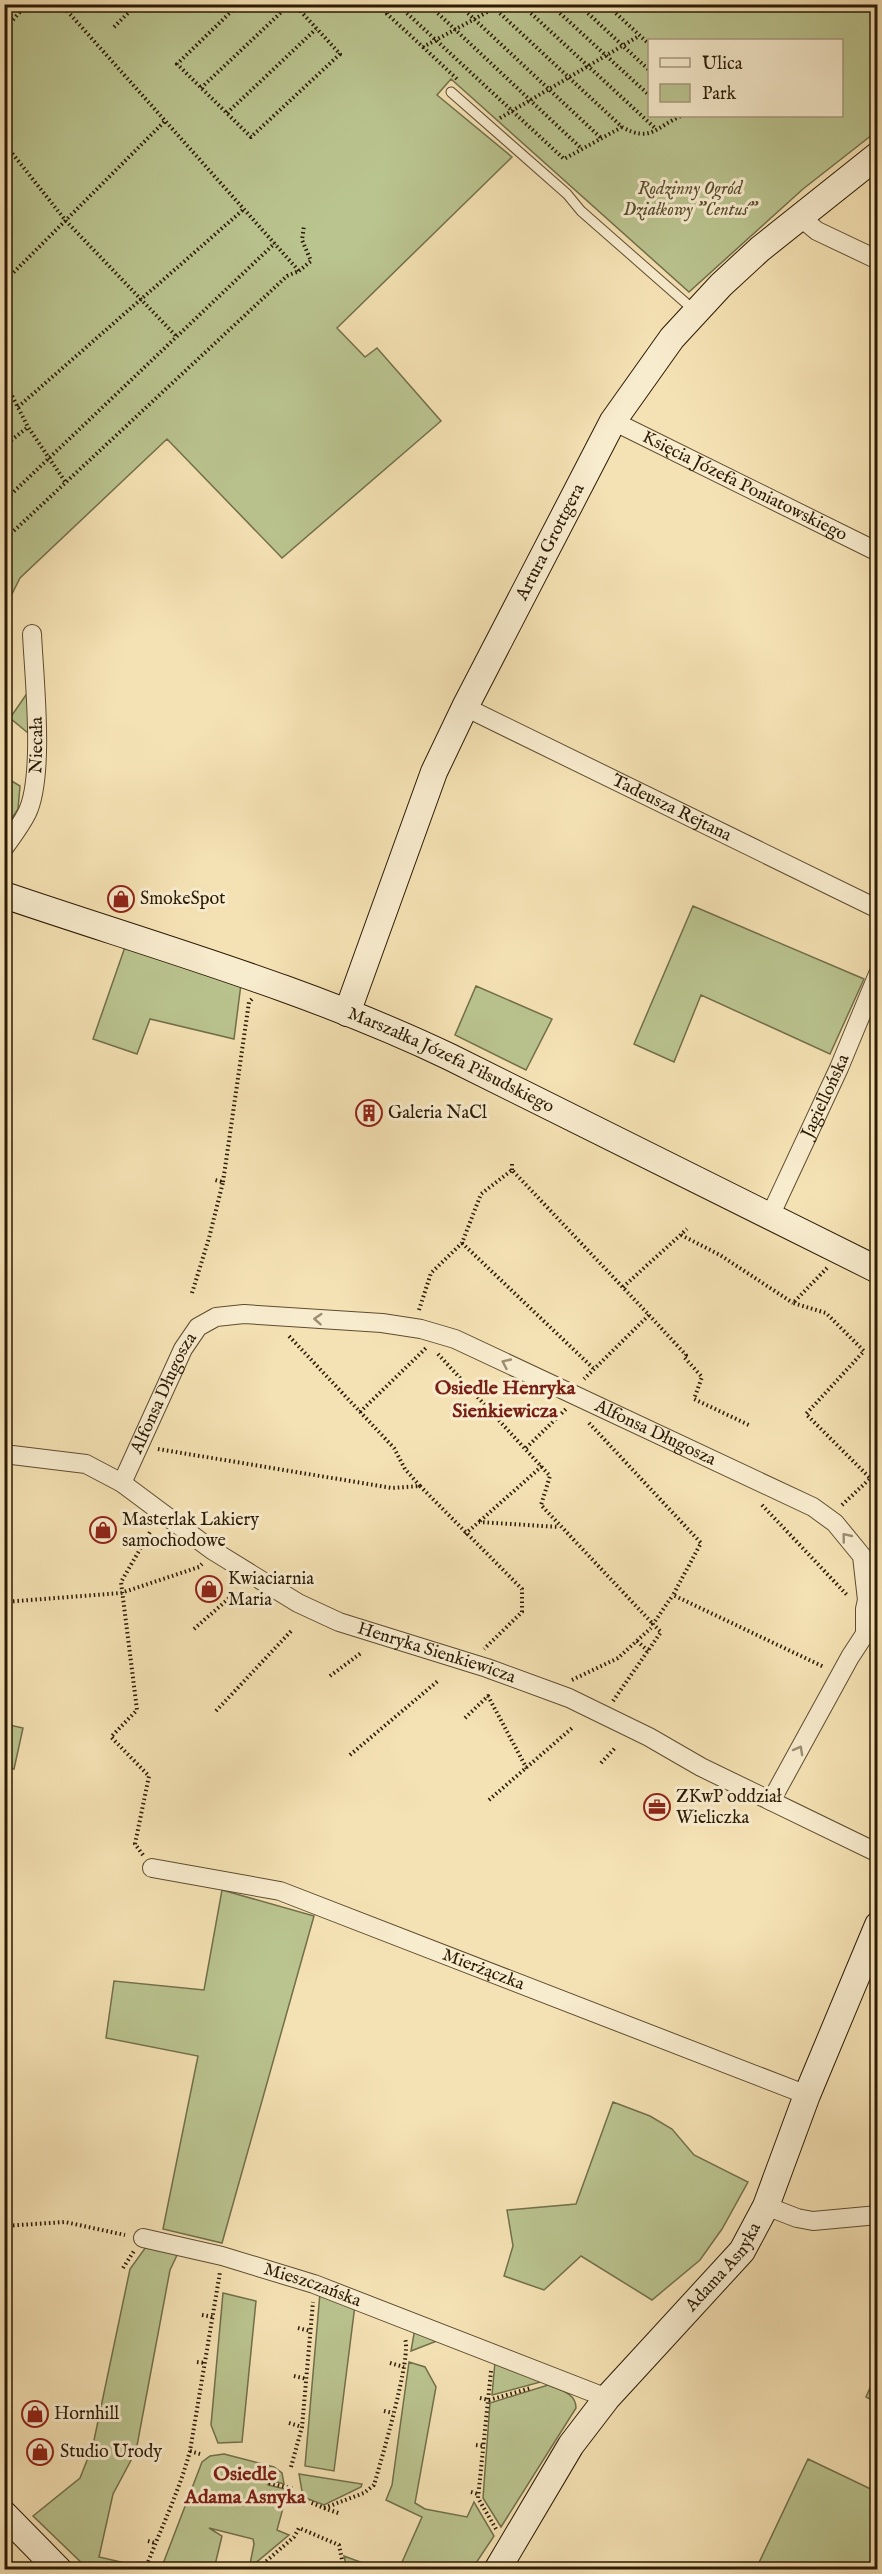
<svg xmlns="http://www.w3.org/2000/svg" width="882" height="2574" viewBox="0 0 882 2574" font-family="'IM FELL English',serif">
	<rect width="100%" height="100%" fill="#f5e2b4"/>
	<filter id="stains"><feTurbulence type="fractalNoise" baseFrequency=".00333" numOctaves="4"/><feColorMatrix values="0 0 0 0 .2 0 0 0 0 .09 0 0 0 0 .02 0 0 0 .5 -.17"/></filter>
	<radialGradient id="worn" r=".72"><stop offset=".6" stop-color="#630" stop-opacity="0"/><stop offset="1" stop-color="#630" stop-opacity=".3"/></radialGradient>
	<path fill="#bac48f" stroke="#726f4a" stroke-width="1.5" fill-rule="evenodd" d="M5 4 877 5V131L803 189 689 292 451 79 437 95 512 157 337 328 365 357 377 348 441 421 282 558 167 439 20 578 5 608ZM650 40H842V116H650Z
		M28 692V733L10 718Z
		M5 777 20 786 18 809 5 829Z
		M693 906 864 979 830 1054 701 995 674 1062 634 1044Z
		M125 947 241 984 234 1039 150 1019 137 1054 93 1039Z
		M476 986 552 1019 526 1070 455 1035Z
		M5 1724 23 1728 14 1769 5 1767Z
		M222 1890 314 1916 222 2243 163 2229 198 2056 106 2038 114 1981 204 1990Z
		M613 2102 650 2116 672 2129 694 2155 748 2182 722 2229 700 2260 652 2300 581 2256 544 2290 504 2276 513 2246 507 2210 576 2204Z
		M148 2244 179 2251 170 2270 136 2451 113 2494 99 2557 143 2567V2569H88L33 2516 80 2478 93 2445 130 2269Z
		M223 2293 256 2301 242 2442 218 2443 211 2425Z
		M320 2293 355 2305 334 2471 305 2466Z
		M415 2328 442 2339 411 2351Z
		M409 2362 425 2367 436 2387 415 2503 425 2509 467 2517 474 2502 494 2536 472 2569H399L422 2517 386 2500 392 2485Z
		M495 2362 548 2380 492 2395Z
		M877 2372V2403L866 2397Z
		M548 2385C560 2390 576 2393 576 2408L501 2527 483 2498 490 2403Z
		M224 2454 274 2467 282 2473 284 2484 270 2480 268 2485 285 2489 286 2497 277 2530 289 2535 253 2565 250 2564 254 2544 253 2539 209 2528 222 2536 214 2569H161L202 2462 210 2456Z
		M808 2459 877 2492V2569H756Z
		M299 2474 362 2484 361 2487 324 2505 303 2497Z
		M344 2556 379 2569H347Z"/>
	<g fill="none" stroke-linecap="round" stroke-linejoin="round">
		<defs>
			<path id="lane" d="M451 92 567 194 581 211 695 311"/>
			<g id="street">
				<path d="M800 217 817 231 878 260"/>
				<path id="s1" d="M613 421 878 552"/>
				<path id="s2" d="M465 707 878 909"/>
				<path id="s3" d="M4 848C12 837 21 825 27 813 45 776 34 677 32 634"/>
				<path id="s4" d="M770 1216 839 1068 878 974"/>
				<path id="s5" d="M4 1454 86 1464 122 1483 212 1550 298 1603 339 1622 487 1668 569 1698 649 1737 701 1767 878 1853"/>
				<path id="s6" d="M122 1483 183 1349 198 1327 216 1317 244 1314 382 1323 421 1329 455 1339 813 1507 835 1523 862 1556 867 1600 865 1609V1634L850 1657 771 1801"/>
				<path id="s7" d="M152 1868 280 1891 807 2095"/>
				<path d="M766 2206 797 2218 813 2221 878 2215"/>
				<path id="s8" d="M143 2238 222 2256 314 2284 607 2398"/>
			</g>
			<g id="secondary">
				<path id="s9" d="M4 895C154 946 308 989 450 1057L878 1270"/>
				<path id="s10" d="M347 1013 434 772 465 707 613 421 672 338 721 285 760 249 878 155"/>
				<path d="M4 2514 59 2570"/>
				<path id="s11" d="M497 2570 571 2445 607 2398 742 2251 766 2206 807 2095 878 1925"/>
			</g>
		</defs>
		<use href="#lane" stroke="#5e4c30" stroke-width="11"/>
		<use href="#street" stroke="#5e4c30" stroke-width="20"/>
		<use href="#secondary" stroke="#2b1a04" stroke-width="28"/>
		<path stroke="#2b1a04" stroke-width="4" stroke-dasharray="1.5 3" stroke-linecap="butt" d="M239 4 177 64 251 137 340 54 294 4
			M386 4 387 14 423 47 502 4
			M397 4 564 159 622 127
			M428 4 582 149
			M458 4 601 138
			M490 4 622 127C650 143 656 127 681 116
			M521 4 656 129
			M550 4 650 96
			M578 4 650 71
			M606 4 650 45
			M114 27 137 4
			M4 30 27 4
			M423 47 457 79
			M201 88 290 4
			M227 113 316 29
			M500 118 639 36
			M4 143 66 221 177 337
			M299 271 311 261 302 240 304 226
			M4 282 165 121
			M4 380 28 427 66 483
			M18 407 244 209
			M4 446 28 427
			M4 501 275 243
			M4 540 287 276 299 271 61 4
			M512 1170V1162
			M223 1182 249 1002 252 999
			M681 1235 720 1255 793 1303
			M462 1243 593 1368
			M827 1268 793 1303 826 1313 864 1351 806 1414 870 1478
			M623 1287 687 1229
			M192 1293 209 1238 223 1182 215 1180
			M419 1310 431 1273 462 1243 481 1194 512 1170 649 1315 584 1379
			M649 1315 686 1355 684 1357 702 1377 694 1399 751 1426
			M438 1354 550 1476 541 1505 653 1624
			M360 1412 426 1348
			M589 1423 701 1543 673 1595 824 1667
			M526 1448 566 1409
			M158 1449 392 1488 420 1486 405 1469 394 1448 288 1335
			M420 1486 522 1589V1612L484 1649
			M762 1505 848 1596
			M842 1505 878 1471
			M480 1521 542 1466
			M465 1534 479 1522 559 1527
			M4 1602 121 1593 199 1567 202 1564
			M194 1629 236 1592
			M637 1641 648 1651
			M330 1676 361 1653
			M572 1680 618 1658 651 1628
			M613 1701 661 1632 653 1624 673 1595
			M216 1711 293 1629
			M465 1718 488 1696 527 1769
			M350 1755 439 1680
			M601 1763 615 1748
			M489 1800 572 1728
			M143 1855 135 1844 149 1776 111 1737 137 1710 121 1582 150 1532
			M4 2226 65 2222 125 2235
			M123 2268 134 2251
			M202 2315 213 2317
			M298 2328 310 2331
			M197 2362 205 2363
			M390 2363 404 2367
			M491 2371 478 2498 496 2529
			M294 2376 307 2379
			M480 2398 489 2400 531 2388
			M384 2411 393 2413
			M289 2423 302 2427
			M476 2445 484 2446
			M190 2451 200 2454
			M291 2467 302 2427 313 2302
			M269 2483 294 2489
			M471 2492 478 2494
			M295 2496 324 2508 364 2493 374 2485C381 2461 412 2356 405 2339
			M324 2508 341 2514
			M148 2541 155 2543
			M249 2567 256 2568
			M145 2570C160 2530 179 2492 190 2451L220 2272
			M256 2570 294 2537 299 2528 339 2545 344 2570"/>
		<use href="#lane" stroke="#f8ecce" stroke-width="9"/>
		<use href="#street" stroke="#f8ecce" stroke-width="18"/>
		<use href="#secondary" stroke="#f8ecce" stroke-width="26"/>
	</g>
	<defs><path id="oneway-chevron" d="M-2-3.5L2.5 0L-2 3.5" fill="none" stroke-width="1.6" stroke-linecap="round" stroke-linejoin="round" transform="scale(1.5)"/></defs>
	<g stroke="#9c8e73">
		<use href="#oneway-chevron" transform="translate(318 1319) rotate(-176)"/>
		<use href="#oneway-chevron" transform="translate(506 1363) rotate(-155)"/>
		<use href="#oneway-chevron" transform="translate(846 1537) rotate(-129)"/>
		<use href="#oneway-chevron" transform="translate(799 1750) rotate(-61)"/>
	</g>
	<defs>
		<symbol id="shop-ring" viewBox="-11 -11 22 22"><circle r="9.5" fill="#f8ecce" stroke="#8f2418" stroke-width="1.5"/><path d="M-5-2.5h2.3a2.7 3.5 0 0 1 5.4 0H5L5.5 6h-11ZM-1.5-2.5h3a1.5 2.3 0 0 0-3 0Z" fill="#8f2418"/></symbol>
		<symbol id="building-ring" viewBox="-11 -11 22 22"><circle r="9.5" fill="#f8ecce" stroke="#8f2418" stroke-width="1.5"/><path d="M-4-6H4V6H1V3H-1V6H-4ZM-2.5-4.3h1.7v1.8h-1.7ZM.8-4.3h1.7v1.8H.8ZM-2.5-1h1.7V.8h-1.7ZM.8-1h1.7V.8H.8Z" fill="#8f2418"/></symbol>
		<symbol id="office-ring" viewBox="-11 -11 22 22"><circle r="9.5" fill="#f8ecce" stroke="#8f2418" stroke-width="1.5"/><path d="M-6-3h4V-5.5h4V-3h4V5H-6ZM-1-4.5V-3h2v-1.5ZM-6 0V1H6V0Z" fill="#8f2418"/></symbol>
	</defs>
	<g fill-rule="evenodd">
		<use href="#shop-ring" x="106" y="884" width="30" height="30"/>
		<use href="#building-ring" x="354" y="1098" width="30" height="30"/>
		<use href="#shop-ring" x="88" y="1515" width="30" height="30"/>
		<use href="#shop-ring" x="194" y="1574" width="30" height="30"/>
		<use href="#office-ring" x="642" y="1792" width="30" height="30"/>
		<use href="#shop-ring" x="20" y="2399" width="30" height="30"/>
		<use href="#shop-ring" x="25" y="2437" width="30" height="30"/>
	</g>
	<g text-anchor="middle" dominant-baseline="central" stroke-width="6" stroke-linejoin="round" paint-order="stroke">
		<g font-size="18" font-style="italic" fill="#564d2e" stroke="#f8ecce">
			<text x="690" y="189">Rodzinny Ogród<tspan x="690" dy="21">Działkowy "Centuś"</tspan></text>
		</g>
		<g font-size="18" fill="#2b1a04" stroke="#f8ecce">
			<text stroke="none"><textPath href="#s1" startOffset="147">Księcia Józefa Poniatowskiego</textPath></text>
			<text stroke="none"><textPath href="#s10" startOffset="514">Artura Grottgera</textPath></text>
			<text stroke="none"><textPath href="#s3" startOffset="111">Niecała</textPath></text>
			<text stroke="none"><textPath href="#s2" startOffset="230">Tadeusza Rejtana</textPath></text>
			<text stroke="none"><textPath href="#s9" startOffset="477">Marszałka Józefa Piłsudskiego</textPath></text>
			<text stroke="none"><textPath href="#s4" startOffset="132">Jagiellońska</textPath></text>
			<text stroke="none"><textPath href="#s6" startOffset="99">Alfonsa Długosza</textPath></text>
			<text stroke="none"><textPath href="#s6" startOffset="657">Alfonsa Długosza</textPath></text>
			<text stroke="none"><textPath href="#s5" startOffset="484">Henryka Sienkiewicza</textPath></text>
			<text stroke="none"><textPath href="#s7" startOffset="348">Mierżączka</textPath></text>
			<text stroke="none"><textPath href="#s11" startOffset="380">Adama Asnyka</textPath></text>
			<text stroke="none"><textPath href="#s8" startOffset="176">Mieszczańska</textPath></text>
		</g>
		<g font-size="18" fill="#2b1a04" stroke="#f8ecce" text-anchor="start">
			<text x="140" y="899">SmokeSpot</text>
			<text x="388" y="1113">Galeria NaCl</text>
			<text x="122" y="1520">Masterlak Lakiery<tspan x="122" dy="21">samochodowe</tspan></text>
			<text x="228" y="1579">Kwiaciarnia<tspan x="228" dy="21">Maria</tspan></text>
			<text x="676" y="1797">ZKwP oddział<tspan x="676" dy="21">Wieliczka</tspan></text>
			<text x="54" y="2414">Hornhill</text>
			<text x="60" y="2452">Studio Urody</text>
		</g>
		<g font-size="20" font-weight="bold" fill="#7a1f14" stroke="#f8ecce">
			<text x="505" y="1388">Osiedle Henryka<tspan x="505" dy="23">Sienkiewicza</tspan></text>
			<text x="245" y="2474">Osiedle<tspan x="245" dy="23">Adama Asnyka</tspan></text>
		</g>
	</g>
	<rect width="882" height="2574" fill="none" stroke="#f5e2b4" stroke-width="24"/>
	<rect x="6" y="6" width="870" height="2562" fill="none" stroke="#2b1a04" stroke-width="3"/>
	<rect x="12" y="12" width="858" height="2550" fill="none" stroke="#2b1a04" stroke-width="1.5"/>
	<rect x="648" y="39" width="195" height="78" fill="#f8ecce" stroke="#a6987d" stroke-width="1.5"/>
	<rect x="660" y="58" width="30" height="9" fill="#f8ecce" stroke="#a6987d" stroke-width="1.5"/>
	<text x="702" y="69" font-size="18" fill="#2b1a04">Ulica</text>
	<rect x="660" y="84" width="30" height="18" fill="#bac48f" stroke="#a6987d" stroke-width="1.5"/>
	<text x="702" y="99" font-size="18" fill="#2b1a04">Park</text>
	<rect width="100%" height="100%" filter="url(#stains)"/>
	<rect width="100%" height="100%" fill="url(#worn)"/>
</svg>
